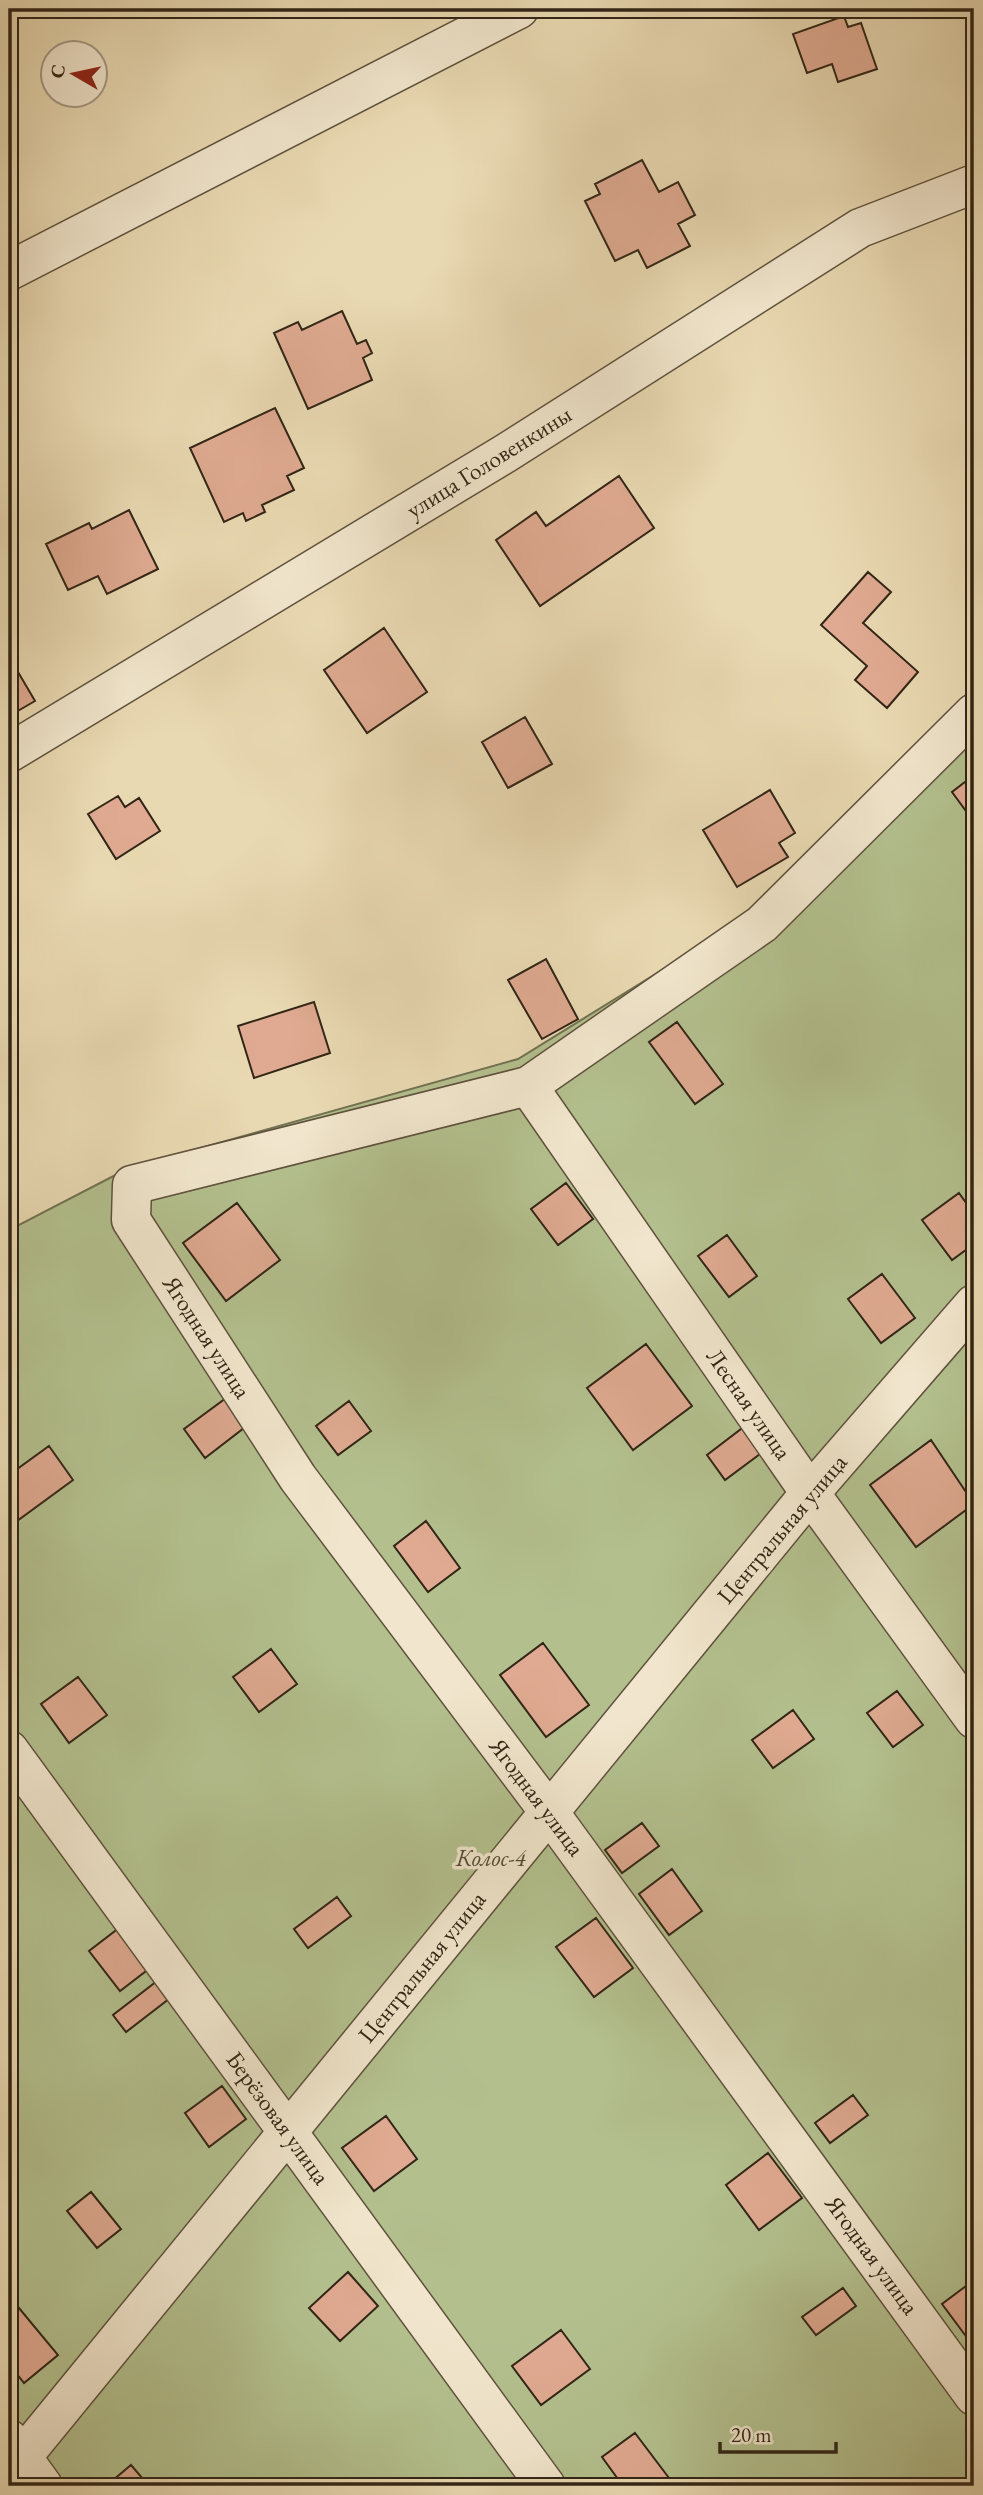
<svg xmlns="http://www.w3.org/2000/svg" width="983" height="2495" viewBox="0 0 983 2495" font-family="'EB Garamond',serif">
  <rect width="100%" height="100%" fill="#e9d9b2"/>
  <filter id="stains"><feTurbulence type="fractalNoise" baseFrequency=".00286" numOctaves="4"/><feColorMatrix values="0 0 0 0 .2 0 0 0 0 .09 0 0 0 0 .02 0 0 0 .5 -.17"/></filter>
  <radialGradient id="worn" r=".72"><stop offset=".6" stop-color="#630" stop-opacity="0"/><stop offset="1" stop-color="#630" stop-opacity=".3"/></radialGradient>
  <path fill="#b3c08e" stroke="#727252" stroke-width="2" d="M974,692v1794h-965v-1256l120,-62 389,-109 212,-131z"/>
  <path fill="#dfaa91" stroke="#312516" stroke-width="2" d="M844,16l4,11 13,-4 16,46 -39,13 -6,-18 -25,9 -14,-39z
    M642,160l17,32 19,-10 17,33 -17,9 12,22 -43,22 -9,-18 -23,11 -30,-60 15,-7 -5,-10z
    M342,311l15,33 9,-4 6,13 -9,5 9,22 -64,29 -34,-76 24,-11 4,8z
    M275,408l29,60 -17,8 7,14 -32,15 3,7 -19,9 -3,-8 -19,9 -34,-74z
    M619,476l35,52 -114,78 -44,-66 40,-28 10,14z
    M129,510l29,59 -51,25 -9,-18 -30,14 -22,-46 43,-21 3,6z
    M868,572l23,20 -28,31 55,49 -31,36 -32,-28 12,-14 -46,-41z
    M384,628l43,64 -60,41 -43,-63z
    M11,660l24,41 -26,15v-55z
    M525,717l27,47 -44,24 -26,-46z
    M974,775v47l-22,-30z
    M770,790l25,43 -16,10 9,14 -51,30 -34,-57z
    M118,796l7,11 14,-9 21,33 -44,28 -28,-45z
    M546,959l32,60 -36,20 -34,-59z
    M314,1002l16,51 -76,25 -16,-52z
    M677,1022l46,62 -28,20 -46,-62z
    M566,1183l27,36 -35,26 -27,-36z
    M959,1193l15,21v30l-22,16 -30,-40z
    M237,1203l43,57 -54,41 -43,-58z
    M727,1235l30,41 -28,21 -31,-41z
    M882,1274l33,44 -34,25 -33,-44z
    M646,1344l46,62 -59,44 -46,-62z
    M233,1393l20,28 -48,37 -21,-29z
    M349,1401l22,30 -33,24 -22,-29z
    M745,1426l19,25 -39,29 -18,-25z
    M931,1440l43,64 -58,43 -46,-62z
    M49,1446l24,34 -56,41 -8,-12v-34z
    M426,1521l34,47 -32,24 -34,-46z
    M543,1643l46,62 -43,32 -46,-62z
    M271,1649l26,35 -38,28 -26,-35z
    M78,1677l29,38 -38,28 -28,-39z
    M897,1691l26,34 -30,22 -26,-34z
    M793,1710l21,29 -41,29 -21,-28z
    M642,1823l17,23 -37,27 -17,-23z
    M672,1869l30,42 -33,24 -30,-41z
    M337,1897l14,19 -43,32 -14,-19z
    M596,1918l37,50 -39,29 -38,-50z
    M119,1928l31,40 -30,23 -31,-40z
    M161,1978l13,17 -48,37 -13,-17z
    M222,2086l24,33 -37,28 -24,-34z
    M853,2095l15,20 -38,28 -15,-20z
    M386,2116l31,43 -43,32 -32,-43z
    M768,2153l34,45 -43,32 -33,-45z
    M91,2192l30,37 -24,19 -30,-37z
    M348,2272l30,34 -38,35 -31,-33z
    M974,2280v60l-3,3 -29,-39z
    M843,2288l13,18 -40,29 -14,-18z
    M9,2296l49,59 -34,28 -15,-19z
    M561,2330l29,39 -49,36 -29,-39z
    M635,2433l34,45 -11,8h-35l-21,-29z
    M131,2465l18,21h-43z"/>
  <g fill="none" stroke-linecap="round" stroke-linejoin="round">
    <defs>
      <path id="minor" d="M9,271l510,-262
        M974,713l-212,211 -234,162 -396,99 -1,35 167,258 251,334 425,584
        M9,753l497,-300 354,-225 114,-44
        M528,1086l282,407 164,226
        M9,1750l537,736
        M9,2439l34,47
        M9,2473l801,-980 164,-189"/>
    </defs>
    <use href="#minor" stroke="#5f523d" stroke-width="41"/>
    <use href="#minor" stroke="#f1e6cd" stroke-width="38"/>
  </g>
  <g text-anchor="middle" stroke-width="7" stroke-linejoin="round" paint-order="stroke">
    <g font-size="24" fill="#312516" stroke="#f1e6cd">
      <text transform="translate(489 462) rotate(-32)" y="8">улица Головенкины</text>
      <text transform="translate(207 1337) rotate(57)" y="8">Ягодная улица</text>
      <text transform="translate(749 1404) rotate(55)" y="8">Лесная улица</text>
      <text transform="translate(782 1529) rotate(-50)" y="8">Центральная улица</text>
      <text transform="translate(537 1797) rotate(53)" y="8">Ягодная улица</text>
      <text transform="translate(422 1967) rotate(-51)" y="8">Центральная улица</text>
      <text transform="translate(278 2118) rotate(54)" y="8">Берёзовая улица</text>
      <text transform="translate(872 2255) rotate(54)" y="8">Ягодная улица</text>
    </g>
    <g font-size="24" font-style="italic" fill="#524c34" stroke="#f1e6cd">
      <text x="491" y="1866">Колос-4</text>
    </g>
  </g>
  <rect width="983" height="2495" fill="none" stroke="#e9d9b2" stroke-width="35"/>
  <rect x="10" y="10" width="962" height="2474" fill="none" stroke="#312516" stroke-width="3.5"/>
  <rect x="18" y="18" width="948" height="2460" fill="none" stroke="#312516" stroke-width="2"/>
  <g transform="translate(74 74) rotate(279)"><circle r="33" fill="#f1e6cd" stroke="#a49984" stroke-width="2"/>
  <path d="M0-5L12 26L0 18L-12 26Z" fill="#8f2418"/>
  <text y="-10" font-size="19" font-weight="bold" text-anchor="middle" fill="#312516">С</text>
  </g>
  <path d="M720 2442v10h116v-10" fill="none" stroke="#312516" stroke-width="3.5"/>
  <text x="731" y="2442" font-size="21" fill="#312516" stroke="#f1e6cd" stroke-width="5" paint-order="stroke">20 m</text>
  <rect width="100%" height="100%" filter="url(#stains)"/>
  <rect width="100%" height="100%" fill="url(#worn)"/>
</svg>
